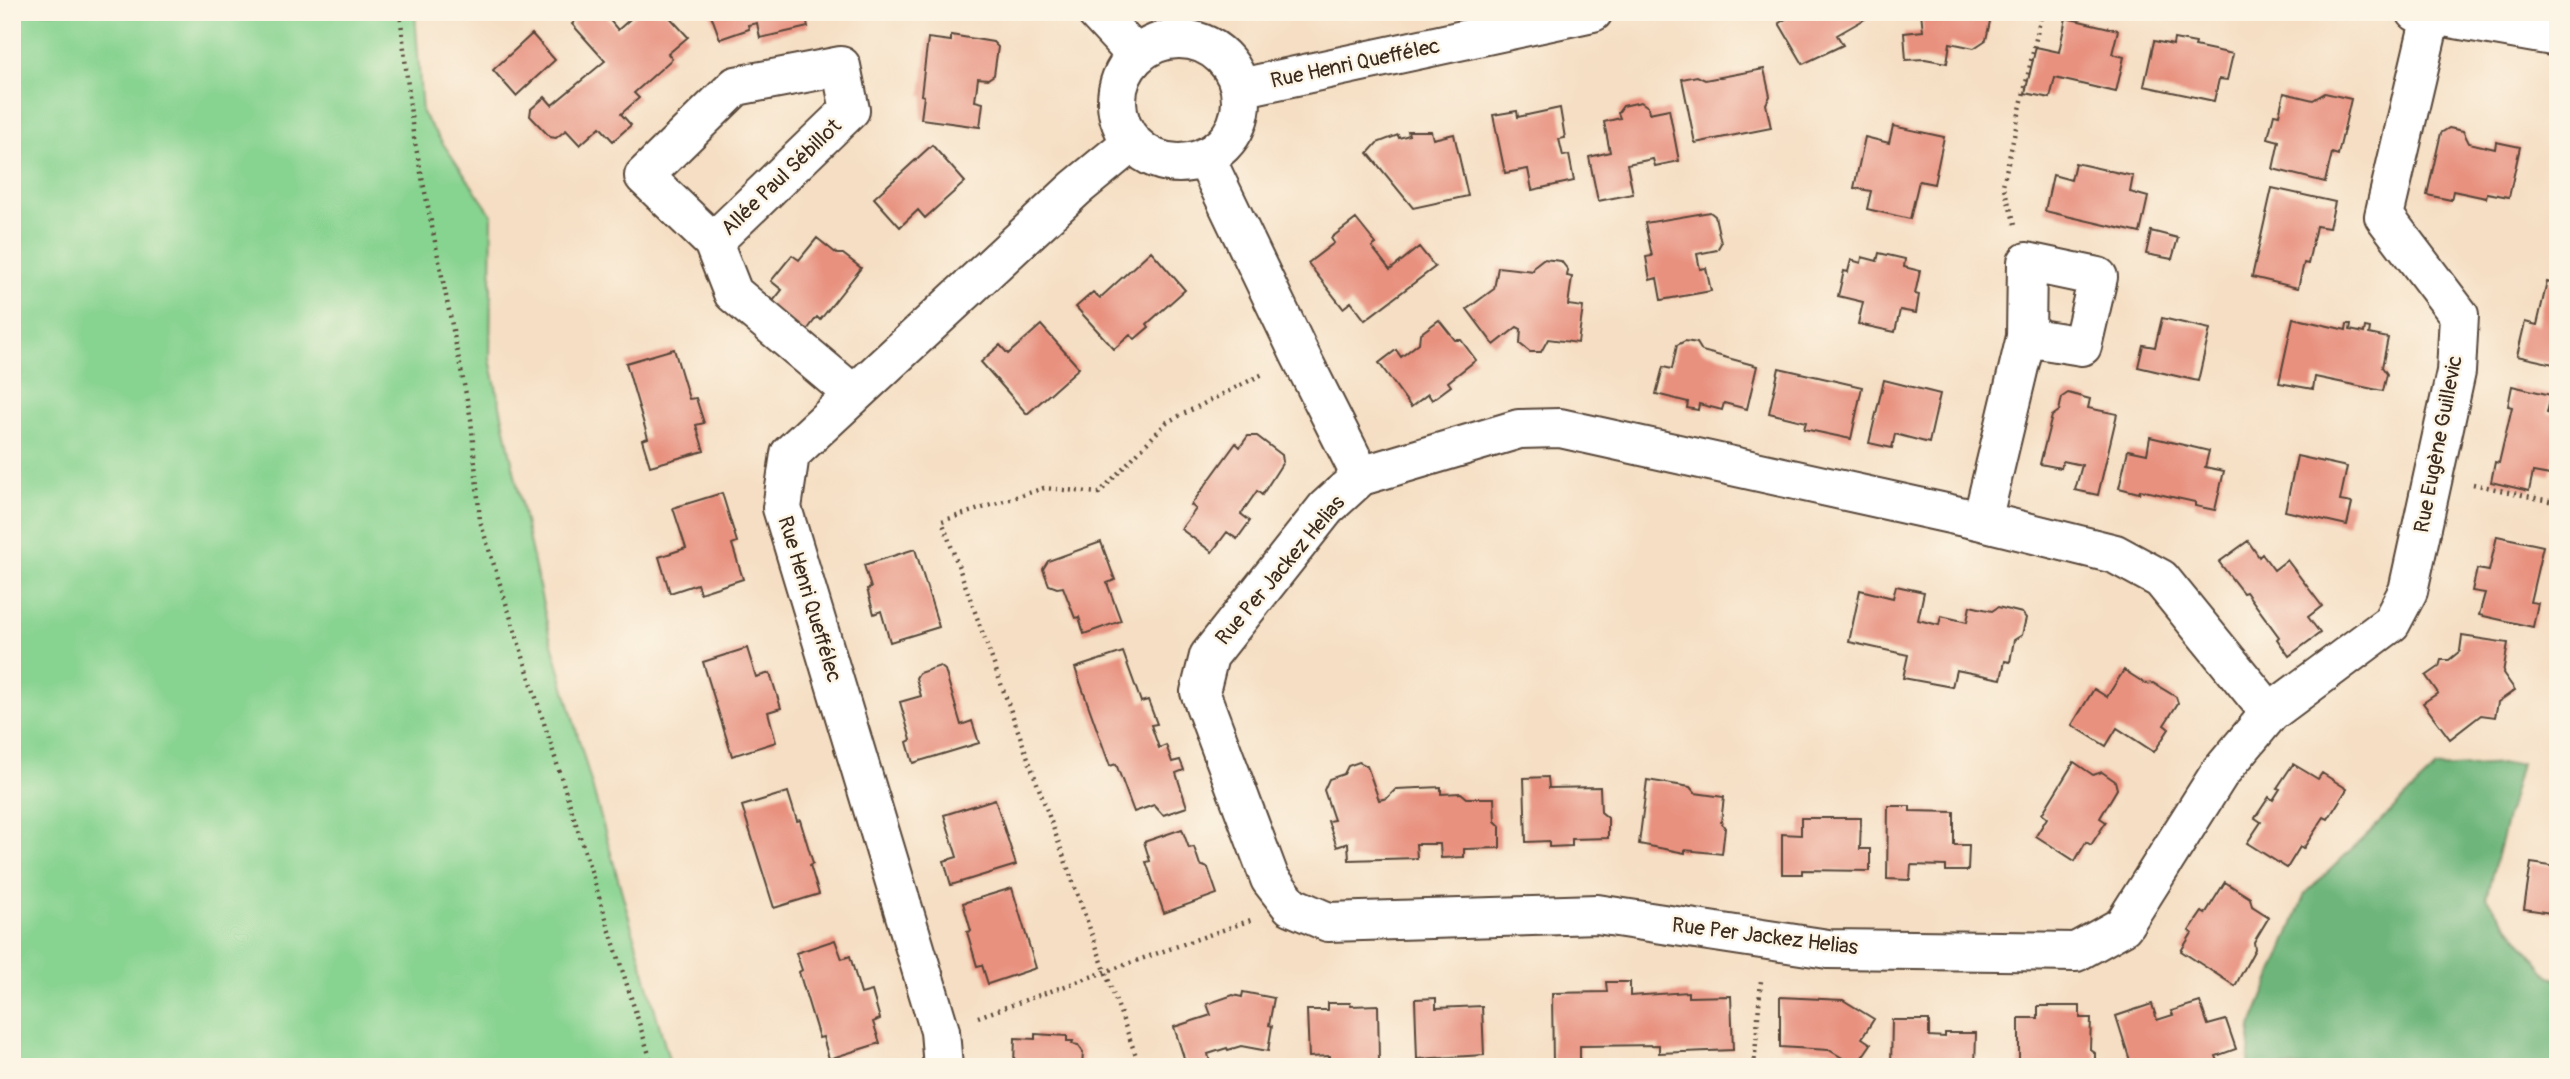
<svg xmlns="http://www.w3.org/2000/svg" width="2570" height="1079" viewBox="0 0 2570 1079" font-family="Pangolin,sans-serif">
  <rect width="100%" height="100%" fill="#fcf5e5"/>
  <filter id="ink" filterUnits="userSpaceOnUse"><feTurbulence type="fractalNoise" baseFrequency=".0143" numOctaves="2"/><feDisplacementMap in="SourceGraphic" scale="14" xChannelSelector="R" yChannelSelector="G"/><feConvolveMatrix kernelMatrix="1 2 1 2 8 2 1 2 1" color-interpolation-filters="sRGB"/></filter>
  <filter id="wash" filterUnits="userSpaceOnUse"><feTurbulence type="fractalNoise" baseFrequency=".00686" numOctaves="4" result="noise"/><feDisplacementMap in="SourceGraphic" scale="28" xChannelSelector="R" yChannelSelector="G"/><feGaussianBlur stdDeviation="1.57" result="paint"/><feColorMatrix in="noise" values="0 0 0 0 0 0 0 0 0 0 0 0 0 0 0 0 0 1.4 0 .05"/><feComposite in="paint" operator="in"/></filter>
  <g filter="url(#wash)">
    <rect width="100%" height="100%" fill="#f5dec3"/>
    <path fill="#87d390" stroke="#617e57" stroke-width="2" d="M12,12h403l7,101 70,102 -2,144 59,274 122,434h-659z"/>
    <path fill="#6db57a" stroke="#54704c" stroke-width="2" d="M2521,763l-35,135 64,79 8,2v88h-310l3,-40 54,-133 131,-126z"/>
    <g id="blocks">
      <path fill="#e8917f" d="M584,12h19l15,18 20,-18h27l23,25 -20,17 4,5 -38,34 5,5 -18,16 10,11 -18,16 -13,-14 -20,18 -14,-15 -10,8 -6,-1 -20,-21 1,-7 14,-12 7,8 53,-44 -33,-37z
        M710,12h95l3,15 -48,11 -3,-15 -9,2 1,4 -29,10z
        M1798,12h63l4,7 -28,16 6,10 -40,19 -24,-41z
        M1921,12h71l-6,28 -12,8 -24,-5 -3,20 -22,-4 -19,1 -2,-27 19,-2z
        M2066,18l52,12 -6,24 12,3 -8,35 -61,-14 -5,20 -25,-5 11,-46 23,5z
        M532,34l23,26 -39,36 -23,-26z
        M951,35l42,7 5,5 -4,28 -6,4 -10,-1 -3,23 8,2 -3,24 -59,-8 3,-23 -3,-1 7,-57 23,3z
        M2174,39l22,4 -1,3 38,8 -6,26 -8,-1 -5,22 -70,-15 10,-45 19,4z
        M1764,69l6,27 -4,8 5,24 -76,15 -13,-64 15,-3 8,4z
        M2284,93l29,7 12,-7 26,6 -13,56 -6,-2 -7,29 -52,-13 6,-28 -11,-3 6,-24 5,1z
        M1641,102l7,5 1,6 20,-4 10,52 -24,5 -2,-7 -26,5 6,30 -35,7 -9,-44 21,-5 -6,-30 16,-4 -2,-5 5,-7z
        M1560,108l5,30 -6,1 4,17 6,-1 5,26 -42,9 -4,-21 -23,4 -12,-58 24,-4 1,6z
        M1893,126l51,11 -10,47 -15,-3 -9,38 -43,-10 4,-18 -17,-3 11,-51 24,6z
        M2449,128l14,3 6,12 26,6 1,-7 24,5 -11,50 -22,-4 -1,5 -33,-7 -2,9 -24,-5 14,-62z
        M1408,131h23l2,8 21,-5 14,62 -55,12 -45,-55 9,-10 21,-8 1,3 10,-3z
        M932,145l33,37 -40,36 -7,-8 -18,17 -26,-29z
        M2075,163l58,13 -3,16 18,5 -8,36 -95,-22 8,-36 18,5z
        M2272,188l63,14 -6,26 -13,-2 -8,38 -4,-1 -6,25 -46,-11z
        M1710,212l5,4 6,27 -4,7 -20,4 3,15 6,-1 5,23 -50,9 -4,-22 -7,2 -4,-23 6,-1 -7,-33z
        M1356,219l20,25 -4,3 18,23 29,-23 16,20 -70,53 -14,-18 -8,6 -35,-45 26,-20 -3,-5z
        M2151,231l27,7 -6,21 -26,-5z
        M817,238l20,16h6l18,14 -41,52 -3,-3 -13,17 -35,-28 13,-16 -11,-9 21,-26 7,5z
        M1151,251l34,39 -38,34 2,3 -14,12 -5,-4 -16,14 -38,-42 17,-15 7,6z
        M1879,253l26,6 -1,8 16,4 -5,23 4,1 -3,18 -16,-3 -5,22 -37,-8 5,-22 -25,-6 6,-25 4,1 3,-12 10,3 1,-6 15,4z
        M1543,259l18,2 7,9 -1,6 5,1 -4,28 15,2 -5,36 -30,-4 -7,13h-11l-10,-8 1,-15 -4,-2 -23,18 -27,-36 27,-20 4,-22 35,4 1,-5z
        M2547,282l11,3v80l-41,-9 8,-34 12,3z
        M2162,318l48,11 -12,52 -60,-14 5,-22 12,2z
        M2293,318l53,12 1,-6h4l-1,6 14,3 1,-6 5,1 -1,6 19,4 -6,29 5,7 -4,17 -68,-14 -2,12 -34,-6z
        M1439,320l16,20h6l15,20 -28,22 3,4 -19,14 -4,-6 -17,13 -32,-44 17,-13 5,7 18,-14 1,-9z
        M1041,325l38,43 -52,46 -46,-52 19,-17 8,9z
        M1685,341l12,2 5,8 55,15 -10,43 -23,-6 -2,7 -23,-6 -1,6 -11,-2 1,-6 -32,-8 7,-27 9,2 5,-24z
        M674,349l15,50 7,-1 8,25 -8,2 8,26 -54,15 -8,-26 6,-2 -22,-75z
        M1779,368l83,19 -11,52 -47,-10 2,-7 -37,-9z
        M1884,380l56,14 -11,49 -34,-9 -3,14 -23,-5z
        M2512,386l39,9 -4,18 11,3v26l-8,33 -17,-3 -4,19 -38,-9 4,-20 4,1 13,-56 -4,-1z
        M2068,393l22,6 -2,9 29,6 -19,81 -23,-5 7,-25 -19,-4 -2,7 -21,-4 12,-48 7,-5 3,-14z
        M1248,436h9l25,19 1,7 -21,33 -5,-4 -16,23 9,7 -13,18 -10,-7 -15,20 -31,-23 15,-20 -5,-4 45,-62 4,4z
        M2150,437l59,14 -4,16 19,4 -9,39 -20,-4v-4l-55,-12 -1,3 -20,-5 9,-38 19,4z
        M2297,456l50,11 -7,34 12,2 -5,22 -62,-14z
        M722,493l15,49 -5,2 11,35 -43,14 -3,-9 -27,9 -11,-36 27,-9 -13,-40z
        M2497,536l46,10 -13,56 8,1 -5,24 -54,-12 6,-22 -13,-2 5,-22 12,2z
        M2248,541l11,16 3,-3 12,16 13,-10 35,46 -14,11 12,16 -31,23 -12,-17 2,-2 -33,-45 -3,1 -24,-31z
        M1101,542l14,38 -8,3 14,38 -37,13 -5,-17 -4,1 -12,-31 -6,1 -8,-3 -6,-16 5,-8z
        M915,549l24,78 -49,15 -9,-31 -7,3 -7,-25 4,-1 -7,-23z
        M1896,586l28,6 -6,28 21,5 2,-9 26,6 3,-16 22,5 6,-4 24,6 4,5 -4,17 -8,5 -4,22 -5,-1 -4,18 -45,-9 -4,17 -49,-9 5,-23 -59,-13 11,-52 33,8z
        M2462,636l46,7 -5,30 12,17 -17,12 -3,15 -14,-2 -31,24 -27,-36 15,-10 -12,-17 13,-9 2,-7h8l11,-9z
        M747,648l9,29 14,-4 11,35 -13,4 8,30 -44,14 -29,-94z
        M1123,652l18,50 7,-2 9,24 -6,1 8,23 7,-3 6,17 8,-2 4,10 -8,3 11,34 -24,8 -9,-10 -20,7 -18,-48 -6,2 -35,-98z
        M940,666l5,4 16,55 11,-4 7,22 -66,20 -6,-21 4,-2 -11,-38 21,-6 -5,-18 3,-5z
        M2124,670l22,14 7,-1 23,14 2,6 -14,22 5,4 -15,23 -37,-24 -11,18 -34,-21 22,-36 13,8z
        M1359,762l8,4 12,34 8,-2 9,-9 45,-2v7l20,-1 6,5h27l1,23 5,5v22l-36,1v8l-23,1 -1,-14h-24l1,14 -68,2 -1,-17 -11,4 -9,-26 6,-1 -10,-30 5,-11 15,-5 4,-8z
        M2074,762l19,13 9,-3 13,9 2,8 -17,29 6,4 -15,23 -5,-3 -11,19 -39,-25 11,-18 -5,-4z
        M2293,764l25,15 4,-6 25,16 -19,30 -4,-2 -21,32 -3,-2 -13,21 -40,-25 14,-21 -6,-4 14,-21 4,3 7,-11 -3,-1z
        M1548,777l1,11 51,-1 1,25 7,6v20l-36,1v7l-23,1v-6l-23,1 -2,-64z
        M1647,780l43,7 5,6 29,4 -3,25 4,6 -3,26 -37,-4v3l-46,-9z
        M788,792l9,29 3,-1 13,43 -3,2 9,29 -45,14 -32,-102z
        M995,799l21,66 -65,20 -7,-24 13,-4 -13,-42z
        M1888,806h22v5l44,1v33h15l-1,26h-22v-5l-35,-1 -1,15 -23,-1z
        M1801,818h60l-1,31h10v22l-68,-1v4h-20v-40l19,1z
        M1182,829l7,19 5,-1 6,18 8,3 9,26 -53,19 -18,-51 4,-1 -6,-19z
        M2531,863l27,4v47l-34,-5z
        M2225,882l25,16 2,8 17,11 -15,25 1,7 -20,37 -54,-35 11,-18 -3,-2 13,-19 3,2z
        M1012,888l24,80 -48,16 -6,-19 -5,1 -10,-34 4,-1 -8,-28z
        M835,940l7,19 8,-3 11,38 11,-3 8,28 -7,3 7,21 -51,16 -6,-22 -4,1 -20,-66 3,-2 -6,-17z
        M1606,982h24v14l58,-4v5l43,-1 2,54 -74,3v-8l-79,1v17l-27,1 -1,-71 55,-1z
        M1243,992l31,6 -5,27 3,1 -4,25 -27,-5 -13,4 -1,-2 -19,6 2,8 -23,5 -13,-40 37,-12 -4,-11 26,-9 9,2z
        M1780,997l63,3 31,19 -12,19 9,6 -15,22 -27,-16 -49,-3z
        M1436,998v10l46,-2 2,49 -67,4 -2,-60z
        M2200,1002l8,23 18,-5 10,29 -20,7 4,11h-28l-1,-3 -8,3h-51l-16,-51 36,-12 5,16 16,-5 -2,-4z
        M1328,1003h22l1,3 27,-1 1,56 -49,1v-6l-21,1 -2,-47h21z
        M2038,1006h42v12h11l-1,31 5,4v14h-76v-49h19z
        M1892,1020h37v16l16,1v-4h31l-1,34h-84z
        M1035,1034l32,2v5h6l-1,3 6,1 5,7 -1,14 -73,1 1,-4 4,1 1,-26 20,1z"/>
    </g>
  </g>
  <g filter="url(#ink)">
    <use href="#blocks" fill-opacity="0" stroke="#574537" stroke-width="2"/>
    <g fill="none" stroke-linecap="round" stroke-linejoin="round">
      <defs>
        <path id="street" d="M1096,12l40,43
          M2416,12l142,25
          M1117 101a62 62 0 1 1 124 0a62 62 0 1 1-124 0Z
          M1240,88l353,-76
          M1205,157l95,198 61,121 -35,32 -117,148 -9,36 70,187 21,27 37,16 269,-8 231,35 248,3 47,-26 96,-152 51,-61 -109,-134 -46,-25 -133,-33 -422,-93 -41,1 -158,47
          M713,242l137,-132 -9,-44 -105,20 -92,90 69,66 20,51 120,101
          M1982,521l44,-184 1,-75 71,15 -16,69 -56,-9
          M2270,713l121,-90 17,-32 48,-219 3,-57 -75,-99 48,-204
          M943,1067l-3,-36 -158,-523 8,-54 286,-266 56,-46"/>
      </defs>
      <use href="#street" stroke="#574537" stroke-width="42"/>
      <path stroke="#574537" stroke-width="4.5" stroke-dasharray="2 5" stroke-linecap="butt" d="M400,12l13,121 58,286 9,102 173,546
        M2015,224l-12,-39 39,-173
        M2473,484l85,19
        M978,1017l273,-97
        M1140,1067l-198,-546 102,-33 55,5 68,-71 98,-49
        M1754,1067l7,-87"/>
      <use href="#street" stroke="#fff" stroke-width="38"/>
    </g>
  </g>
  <g text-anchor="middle" stroke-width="5" stroke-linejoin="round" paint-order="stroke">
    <g font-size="21" fill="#3b2a1e" stroke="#fcf5e5">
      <text transform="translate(1355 63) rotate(-12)" y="7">Rue Henri Queffélec</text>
      <text transform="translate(781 177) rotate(-44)" y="7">Allée Paul Sébillot</text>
      <text transform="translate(2438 444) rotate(-79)" y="7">Rue Eugène Guillevic</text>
      <text transform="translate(1280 570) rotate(-50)" y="7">Rue Per Jackez Helias</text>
      <text transform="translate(810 599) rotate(73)" y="7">Rue Henri Queffélec</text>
      <text transform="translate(1765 936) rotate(7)" y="7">Rue Per Jackez Helias</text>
    </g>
  </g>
  <rect width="2570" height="1079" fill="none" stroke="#fcf5e5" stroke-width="42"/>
</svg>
